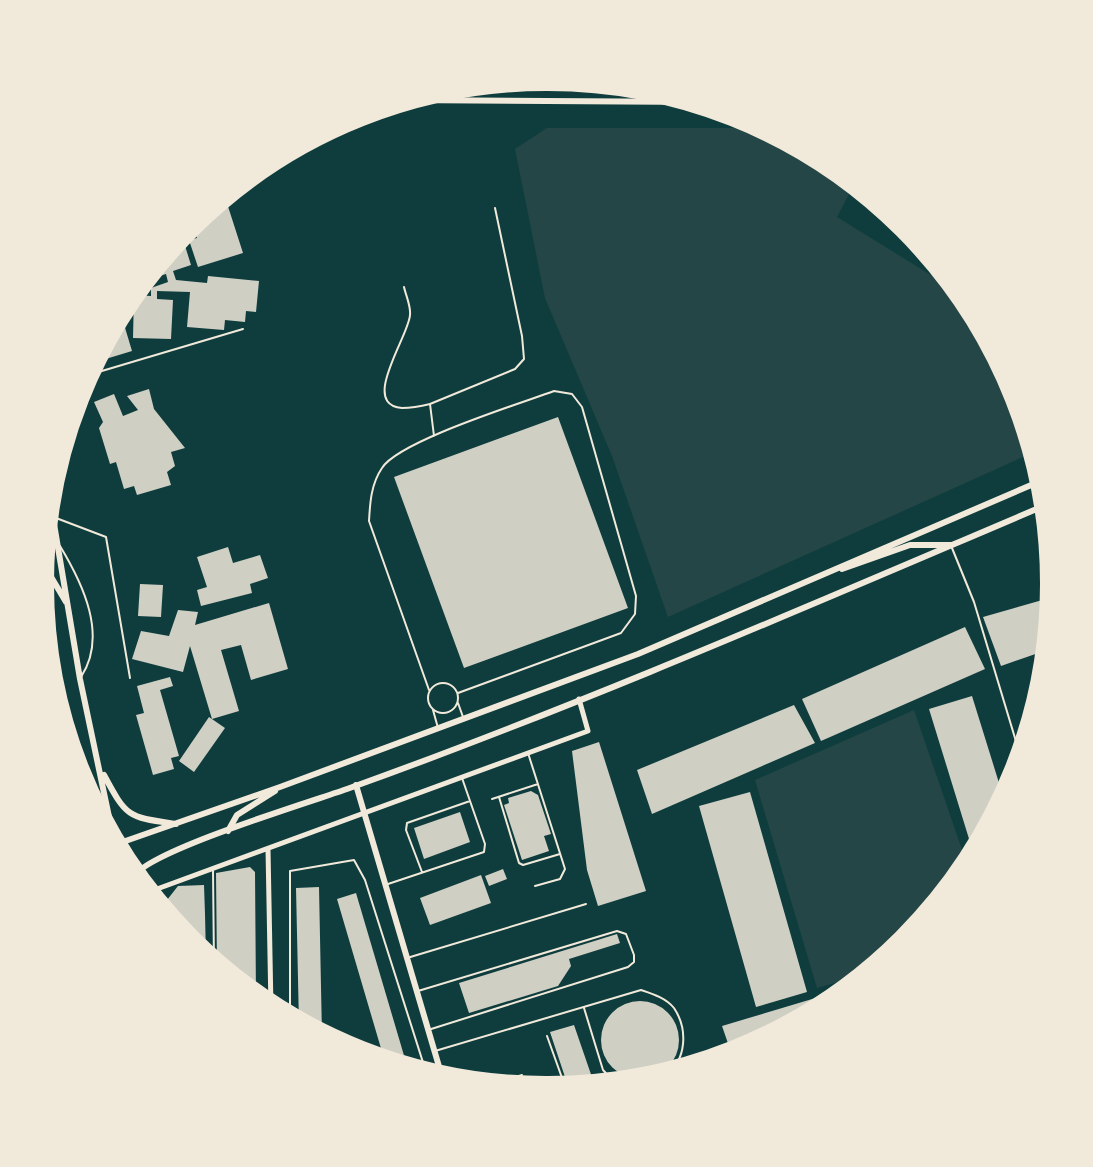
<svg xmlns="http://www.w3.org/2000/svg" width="1093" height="1167" viewBox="0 0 1093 1167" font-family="'DejaVu Sans',sans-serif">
  <rect width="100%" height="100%" fill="#0f3d3e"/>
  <path fill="#244646" d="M547,128h218l64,34 26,21 -18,34 126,78 6,7 46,88 19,62 -366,165 -56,-161 -67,-158 -30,-149z
    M914,710l54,157 -63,76 -38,31 -50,14 -62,-208z"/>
  <path fill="#cfcfc3" d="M224,194l19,59 -45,14 -9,-27 8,-2 -6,-16z
    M181,233l10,32 -18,6 3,9 31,3 1,-7 51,5 -3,31 -10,-1 -1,11 -20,-2 -1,10 -37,-3 3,-35 -33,-1v8l16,1 -2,39 -38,-1 1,-43 17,1v-8l17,-6 -2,-8 -26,8z
    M120,311l12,40 -33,10 -2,-8z
    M149,389l5,20 31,39 -14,4 4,14 -8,6 4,13 -34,10 -3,-9 -10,3 -8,-27 -6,2 -11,-36 4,-6 -9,-20 20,-8 9,22 15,-6 -11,-14z
    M558,417l70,191 -164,60 -70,-191z
    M228,547l5,16 27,-8 8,23 -18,6 2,9 -51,13 -4,-16 10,-3 -10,-30z
    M140,584l23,1 -2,32 -23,-1z
    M1053,597l-6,53 -46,16 -18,-49z
    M269,603l19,66 -37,11 -10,-35 -20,5 18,61 -27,8 -22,-73 -7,26 -51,-13 9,-28 28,5 9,-26 20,2 -3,13z
    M965,627l20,42 -164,72 -19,-42z
    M170,677l3,9 -13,4 19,66 -8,2 3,11 -21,6 -17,-60 8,-2 -7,-27z
    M972,696l32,103 -30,56 -45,-146z
    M794,705l21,38 -163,71 -15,-44z
    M209,717l16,11 -31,44 -15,-11z
    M599,742l47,149 -48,15 -11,-36 -15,-119z
    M531,791l7,4 13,39 -7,2 5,15 -27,9 -18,-55 5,-2 -1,-5z
    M750,792l57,200 -51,15 -57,-201z
    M460,812l10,30 -46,17 -10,-31z
    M250,867l5,5 1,127 -39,-32 -1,-94z
    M503,869l4,10 -18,7 -4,-10z
    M481,875l10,28 -61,22 -10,-27z
    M204,885l1,29 1,44 -19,-16 -20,-27v-15l11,-14z
    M319,887l3,149 -23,-12 -3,-136z
    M356,893l52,176 -23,-7 -48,-163z
    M617,934l3,9 -51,16 2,7 -13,20 -89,27 -10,-30z
    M849,988l-21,18 -96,49 -10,-29z
    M601 1040a39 39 0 1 1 78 0a39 39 0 1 1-78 0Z
    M574,1025l21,61 -26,3 -19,-57z"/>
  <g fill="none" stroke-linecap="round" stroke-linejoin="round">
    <path stroke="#f1e9da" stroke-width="2" d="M404,287c2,9 7,19 6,28 -1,21 -51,90 -8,93 9,0 20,-2 28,-4
      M85,376l158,-47
      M434,436l-4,-32 85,-35 9,-10 -2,-23 -27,-128
      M56,518l50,19 24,141
      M60,546c23,38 48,90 21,131
      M952,548l22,54 47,156
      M428 698a15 15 0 1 1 30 0a15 15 0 1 1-30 0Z
      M429,690l-60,-169c1,-18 2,-37 13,-53 17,-27 137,-64 172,-77l18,3 10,13 54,189 -1,18 -14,19 -163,60
      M458,703l5,14
      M433,710l5,18
      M528,753l37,116 -5,10 -25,7
      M499,797l20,66 4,2 37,-11
      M492,799l46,-15
      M213,871l1,93
      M422,872l-16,-42 1,-7 63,-22
      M388,884l96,-32 1,-8 -23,-66
      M407,958l179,-54
      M418,991l199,-60 9,3 8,21v7l-6,5 -200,63
      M584,1008l19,62 13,14
      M290,1019v-148l64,-11 11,20 62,195
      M547,1036l19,53
      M435,1051l206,-61c12,4 25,8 33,18 14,21 13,53 -9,67
      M489,1085l33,-10"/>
    <path stroke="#f1e9da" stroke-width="5" d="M268,849l3,160
      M157,905v-16l431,-158 -9,-32"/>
    <path stroke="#f1e9da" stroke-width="6" d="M535,77h26
      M402,100l298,2
      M48,488l32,191 36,171
      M41,560l25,42
      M842,569l68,-24h41
      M39,581l11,68 31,135
      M104,775c23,43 24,42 72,49
      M356,785l87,295
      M228,831l9,-16 38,-24
      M114,845l166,-58 358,-133 405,-174
      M134,877c11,-25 179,-76 213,-88 237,-85 468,-186 699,-284"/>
  </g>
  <path d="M0 0H1093V1167H0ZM546 87H548A496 496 0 0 1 1044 583V584A496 496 0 0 1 548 1080H546A496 496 0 0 1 50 584V583A496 496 0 0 1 546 87Z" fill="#f1e9da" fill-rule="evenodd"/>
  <path fill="none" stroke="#f1e9da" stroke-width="8" d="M546 87H548A496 496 0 0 1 1044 583V584A496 496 0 0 1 548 1080H546A496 496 0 0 1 50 584V583A496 496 0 0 1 546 87Z"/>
</svg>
